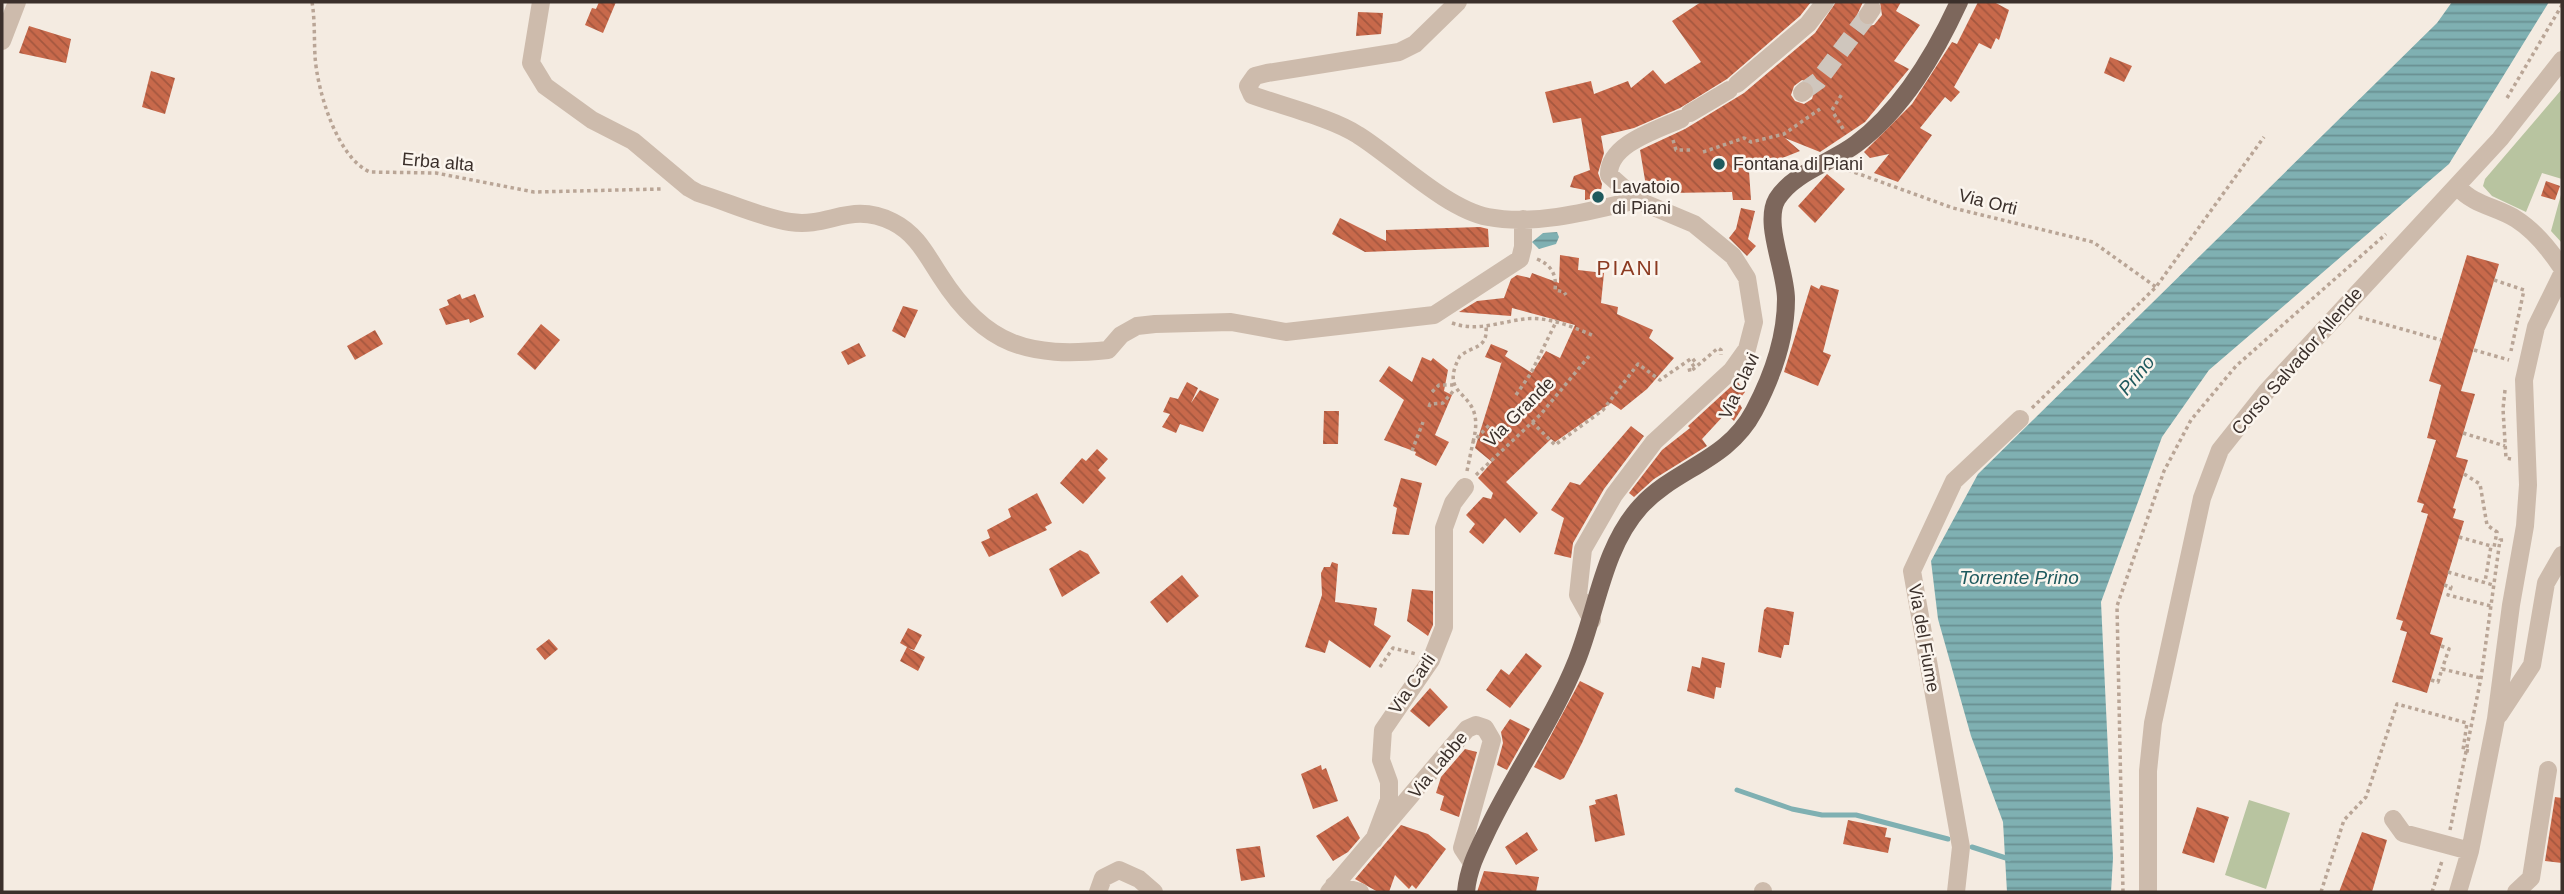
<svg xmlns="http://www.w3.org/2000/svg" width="2564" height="894" viewBox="0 0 2564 894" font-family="Helvetica,sans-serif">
  <defs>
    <pattern id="water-rules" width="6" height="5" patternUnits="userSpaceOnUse" patternTransform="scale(1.75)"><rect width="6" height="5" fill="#7fb0b2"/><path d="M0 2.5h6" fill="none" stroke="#699091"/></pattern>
    <pattern id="building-back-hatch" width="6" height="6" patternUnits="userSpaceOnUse" patternTransform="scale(1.75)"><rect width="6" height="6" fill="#c8694b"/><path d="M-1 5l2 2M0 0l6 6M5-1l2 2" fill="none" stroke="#a4573f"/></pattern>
  </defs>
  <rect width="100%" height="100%" fill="#f4ebe1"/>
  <path fill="#b8c4a0" d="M2562,89v90l-20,-6 -16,39 -34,-16 -9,-10 2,-7z
    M2562,191v52l-11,-12z
    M2249,800l41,13 -24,76 -41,-14z"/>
  <path fill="url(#water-rules)" d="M2452,2h97l-100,162 -240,206 -47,67 -61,165 12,256 -2,34h-104l-4,-70 -32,-86 -33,-117 -7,-58 47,-87 459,-451z
    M1557,232l2,5 -3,7 -17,5 -7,-7 11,-9z"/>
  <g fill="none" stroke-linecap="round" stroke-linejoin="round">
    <path stroke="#7fb0b2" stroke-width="5" d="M1737,790l55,19 30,6h34l92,24
      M1972,847l37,12"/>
  </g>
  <path fill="url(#building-back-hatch)" fill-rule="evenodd" d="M599,2h17l-13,31 -18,-8 7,-17 4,1z
    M1701,2h110l-11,14 -73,63 -47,29 -46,20 -33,8 3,17 -6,20 4,11 -2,13 -15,3v-10l-15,-3 4,-11 16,-6 -9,-52 -28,5 -8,-31 46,-11 3,13 34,-13 3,7 22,-18 12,14 36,-22 -29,-41z
    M1836,2h27l-6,13 4,9 7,2 6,-1 8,-10 -2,-13h21l-5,9 24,14 -26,36 15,8 -44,53 -45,30 -35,-14 15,13 -51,20 2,29h-18l-1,-8 -63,1 -23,-7 -6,-36 45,-21 59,-36 71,-60zM1802,80l9,3 4,6 -3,10 -8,5 -9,-3 -4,-6 3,-9z
    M1978,2h16l15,8 -10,30 -3,-2 -5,11 -12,-6 -25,44 6,5 -9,10 -6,-5 -25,31 12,7 -34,47 -24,-9 15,-19 -19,4 -6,-6 48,-48 40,-62 5,2z
    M1358,12l25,1 -2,21 -25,2z
    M29,26l42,13 -5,24 -47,-10z
    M2110,57l22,9 -8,16 -20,-9z
    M151,71l24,7 -10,36 -23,-7z
    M1827,174l18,15 -30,34 -17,-17z
    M2546,181l14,5 -5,14 -14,-4z
    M1741,208l14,3 -7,28 8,7 -9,10 -18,-18 7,-9z
    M1340,218l46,23v-11l94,-3 8,2 1,18 -124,5 -33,-18z
    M1560,255l19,3 -1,12 26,3 -3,30 17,4 -1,7 36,16 -4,8 25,20 -27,31 -26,21 -10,-7 -56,39 -4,-3 -45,43 32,31 -18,20 -15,-15 -22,26 -14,-12 6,-8 -9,-9 17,-18 8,2 2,-6 -15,-15 14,-16 -17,-14 27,-87 -1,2 -16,-6 6,-13 17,7 -3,5 27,17 14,-22 14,7 15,-33 -63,-17 -1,8 -52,-4 18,-11 27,-3 7,-19 6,-4 13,3 2,-5 27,10z
    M2467,255l32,9 -38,127 14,3 -19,63 12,3 -15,48 3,1 -3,9 11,3 -34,113 13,4 -16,55 -35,-11 15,-50 -7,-2 3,-9 -7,-2 32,-105 -7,-2 3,-8 -7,-2 19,-62 -9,-2 14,-53 -12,-4z
    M1811,285l8,4 2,-4 18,5 -16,62 8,3 -13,31 -34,-14z
    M460,294l2,5 13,-5 9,23 -14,6 -1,-4 -23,6 -7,-16 10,-4 -2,-5z
    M903,306l15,4 -13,28 -13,-7z
    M541,324l19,16 -25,30 -18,-16z
    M375,330l8,14 -28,16 -8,-14z
    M859,343l7,13 -18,9 -7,-13z
    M1422,357l9,4 2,-3 15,12 -4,21 8,4 -17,40 14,7 -13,24 -21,-11 1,-3 -32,-12 20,-40 -25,-19 10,-15 23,16z
    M1737,381l8,11 -7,9 4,7 -8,13 -8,-8 -24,26 5,7 -53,33 -20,18 -5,-4 33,-43 28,-22 -2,-2z
    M1187,382l11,6 -7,15 9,-13 19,9 -16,33 -23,-8 -4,9 -14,-6 8,-13 -7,-2 7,-15 8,2z
    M1324,411h15l-1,33h-15z
    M1631,426l13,10 -40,53 -31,54 -2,15 -17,-4 10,-36 -13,-8 19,-28 10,3z
    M1097,449l11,10 -10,11 8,8 -23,26 -23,-21 22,-25 4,3z
    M1401,478l21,5 -13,52 -17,-1 5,-26 -4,-2z
    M1037,493l15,30 -7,4 2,3 -58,27 -8,-15 9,-4 -3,-8 24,-13 -3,-8z
    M1080,550l8,4 12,19 -38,24 -13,-28z
    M1332,562l6,2 -3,38 42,6 -3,17 17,11 -21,32 -41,-28 -4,13 -20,-6 17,-52 -1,-22 3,-6h6z
    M1182,575l17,21 -32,27 -17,-21z
    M1412,589l21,2v34l-5,11 -21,-15z
    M1767,607l27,5 -5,33h-5l-3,13 -23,-6 6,-42z
    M908,628l14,7 -8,15 -6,-2 17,9 -7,14 -18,-10 7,-14 -7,-4z
    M549,639l9,10 -13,11 -9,-11z
    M1526,653l16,13 -32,42 -24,-18 15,-21 8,6z
    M1702,657l23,6 -4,25 -5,-1 -2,12 -27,-8 5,-25 8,2z
    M1580,681l24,12 -22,50 -18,35 -4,2 -26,-13z
    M1430,688l18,19 -19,20 -19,-16z
    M1510,719l20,10 -23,41 -10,-5 6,-22 -2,-11z
    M1465,749l12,3 -18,65 -19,-7 4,-14 -8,-3 5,-16z
    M1321,765l1,5 4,-2 12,33 -25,8 -12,-35z
    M1617,794l8,41 -30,7 -6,-36 7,-2 -1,-4z
    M2555,797l7,1v65l-17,-2z
    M2197,807l32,10 -15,46 -32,-10z
    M1348,816l12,22 -12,14 -15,9 -17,-25z
    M1848,820l39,8 -2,9 6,1 -3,15 -45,-9z
    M1401,825l27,9 18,15 -30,40 -4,-4 -3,4 -14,-14 -6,17h-11l-23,-13z
    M1527,832l11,18 -22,15 -11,-18z
    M2362,832l25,8 -15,52h-33z
    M1260,846l5,31 -24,4 -5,-32z
    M1484,871l55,6 -3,15h-59z"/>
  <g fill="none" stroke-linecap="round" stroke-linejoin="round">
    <path stroke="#cfc6bd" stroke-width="18" stroke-dasharray="18 9" stroke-linecap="butt" d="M1804,91l14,-10 50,-66"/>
    <path stroke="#b9a596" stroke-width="3.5" stroke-dasharray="3.5 3.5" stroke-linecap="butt" d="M312,2c3,18 2,36 3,54 2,34 22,102 55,116l66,1 98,19 128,-3
      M2507,98l55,-93
      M1832,110l10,-16
      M1834,114l11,18
      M1673,140l3,10h16
      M1703,152l41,-14 7,4 33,-8 36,-25
      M1848,170l105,38 140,34 63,45
      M1537,259c14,6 20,15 18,31l9,2 2,3
      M2494,280l30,10 -13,61
      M2359,317l82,23
      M1452,323c24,9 48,-1 72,-4 23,-3 50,8 70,17
      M2474,350l35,10
      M2505,390l-2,19 3,49 5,1
      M1432,392l7,-7h14
      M1516,395l15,-22 26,-53
      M1429,407l1,-3 13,-1 12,-14
      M2032,408l124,-121 108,-150
      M1532,422l23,23 48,-35 35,-46 22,16 32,-22 4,5 -7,5 1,4 28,-24 3,2v5
      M2463,433l42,13
      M1473,442c15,-56 -38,-39 -13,-86 14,-11 28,-7 26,-30
      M1412,451l11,-29
      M1467,471l6,-29 18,-19
      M2464,474l16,10 7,41 10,7 -3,15 -3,-1
      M1476,475l65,-61 49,-59
      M2459,537l32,9 -6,36
      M2448,572l45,13
      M2444,585l7,2 -3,8 43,11
      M2441,646l8,3 -7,20
      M1380,667l13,-19 23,6
      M2431,680l7,2 4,-13 39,9
      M2450,830l31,-152 19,-138h6
      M2123,892l-6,-286 47,-135 27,-51 45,-54 150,-132
      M2321,892l23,-72 22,-23 31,-93 70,19 -4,27 6,1
      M2432,892l10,-31"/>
    <path stroke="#cdbbac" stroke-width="18" d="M541,2l-10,61 14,23 47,34 41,21 56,47 9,5c30,9 61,24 92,29 40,6 60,-21 103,0 24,12 34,34 48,55 44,69 88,81 167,73l13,-15 16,-9 18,-2 76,-2 55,10 148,-17 86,-56 3,-12v-28
      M1458,2l-43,42 -16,8 -132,21 -12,3 -7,10 4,9c30,11 80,23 106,40 37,23 88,74 130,82 48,9 103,-6 149,-17
      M1868,15l4,-6
      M2,41l15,-39
      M1737,84l71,-60 17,-22
      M1802,93l2,-2
      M1690,113l39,-23
      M2458,187c15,18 39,20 58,32 19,12 34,31 46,49
      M1592,620l-14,-25 5,-46 31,-54 40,-53 78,-72 15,-21 7,-27 -7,-44 -14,-22 -39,-32 -57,-24 -28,-25c-1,-31 48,-45 72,-56
      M2499,715l33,-50 14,-82 16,-28
      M2393,819l10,14 67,18
      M1374,840l15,-40v-18l-8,-22 2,-30 48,-70 13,-33v-99l9,-25 12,-16
      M1334,885l26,7
      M1098,892l5,-14 16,-8 20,9 15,13
      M1329,892l138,-163 9,-4 9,3 7,12 -30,108 10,15
      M1763,892v-1
      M1956,892l5,-45 -49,-276 42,-90 66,-62
      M2148,892v-121l5,-48 49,-225 18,-48 47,-59 233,-252 62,-79
      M2458,892l12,-41 26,-132 15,-114 14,-79 3,-41 -4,-105 12,-53 26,-53
      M2516,892l15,-14 17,-108"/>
    <path stroke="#7d675c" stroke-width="18" d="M1466,892c2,-24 13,-44 23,-65 27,-56 65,-109 88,-167 20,-50 26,-112 63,-153 35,-39 87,-45 114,-96 18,-34 32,-73 32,-112 0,-29 -23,-76 -9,-100 17,-27 54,-36 79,-55 47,-35 79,-90 103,-142"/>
  </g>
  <g fill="#1f5a5e" stroke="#fbf5ee" stroke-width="2.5">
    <circle cx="1719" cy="164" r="7"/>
    <circle cx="1598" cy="197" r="7"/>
  </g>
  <g text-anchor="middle" stroke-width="5" stroke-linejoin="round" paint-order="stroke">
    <g font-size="18" fill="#3b302b" stroke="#fbf5ee">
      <text transform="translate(438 162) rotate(5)" y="6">Erba alta</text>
      <text transform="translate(1988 202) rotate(14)" y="6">Via Orti</text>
      <text transform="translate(2297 361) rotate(-49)" y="6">Corso Salvador Allende</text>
      <text transform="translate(1739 386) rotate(-65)" y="6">Via Clavi</text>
      <text transform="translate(1519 412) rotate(-45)" y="6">Via Grande</text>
      <text transform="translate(1924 638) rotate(80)" y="6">Via del Fiume</text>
      <text transform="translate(1412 684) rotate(-56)" y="6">Via Carli</text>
      <text transform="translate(1438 765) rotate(-50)" y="6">Via Labbe</text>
    </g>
    <g font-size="18" fill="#3b302b" stroke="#fbf5ee" text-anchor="start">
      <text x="1733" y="170">Fontana di Piani</text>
      <text x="1612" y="193">Lavatoio<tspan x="1612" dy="21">di Piani</tspan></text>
    </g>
    <g font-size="19" font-style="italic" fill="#1f5a5e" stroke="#fbf5ee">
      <text transform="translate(2136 375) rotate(-50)" y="7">Prino</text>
      <text x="2019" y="584">Torrente Prino</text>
    </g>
    <g font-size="21" letter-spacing="2" fill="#8c3b22" stroke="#fbf5ee">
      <text x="1629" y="275">PIANI</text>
    </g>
  </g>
  <rect width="2564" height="894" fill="none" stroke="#3b302b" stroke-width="7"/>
</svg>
